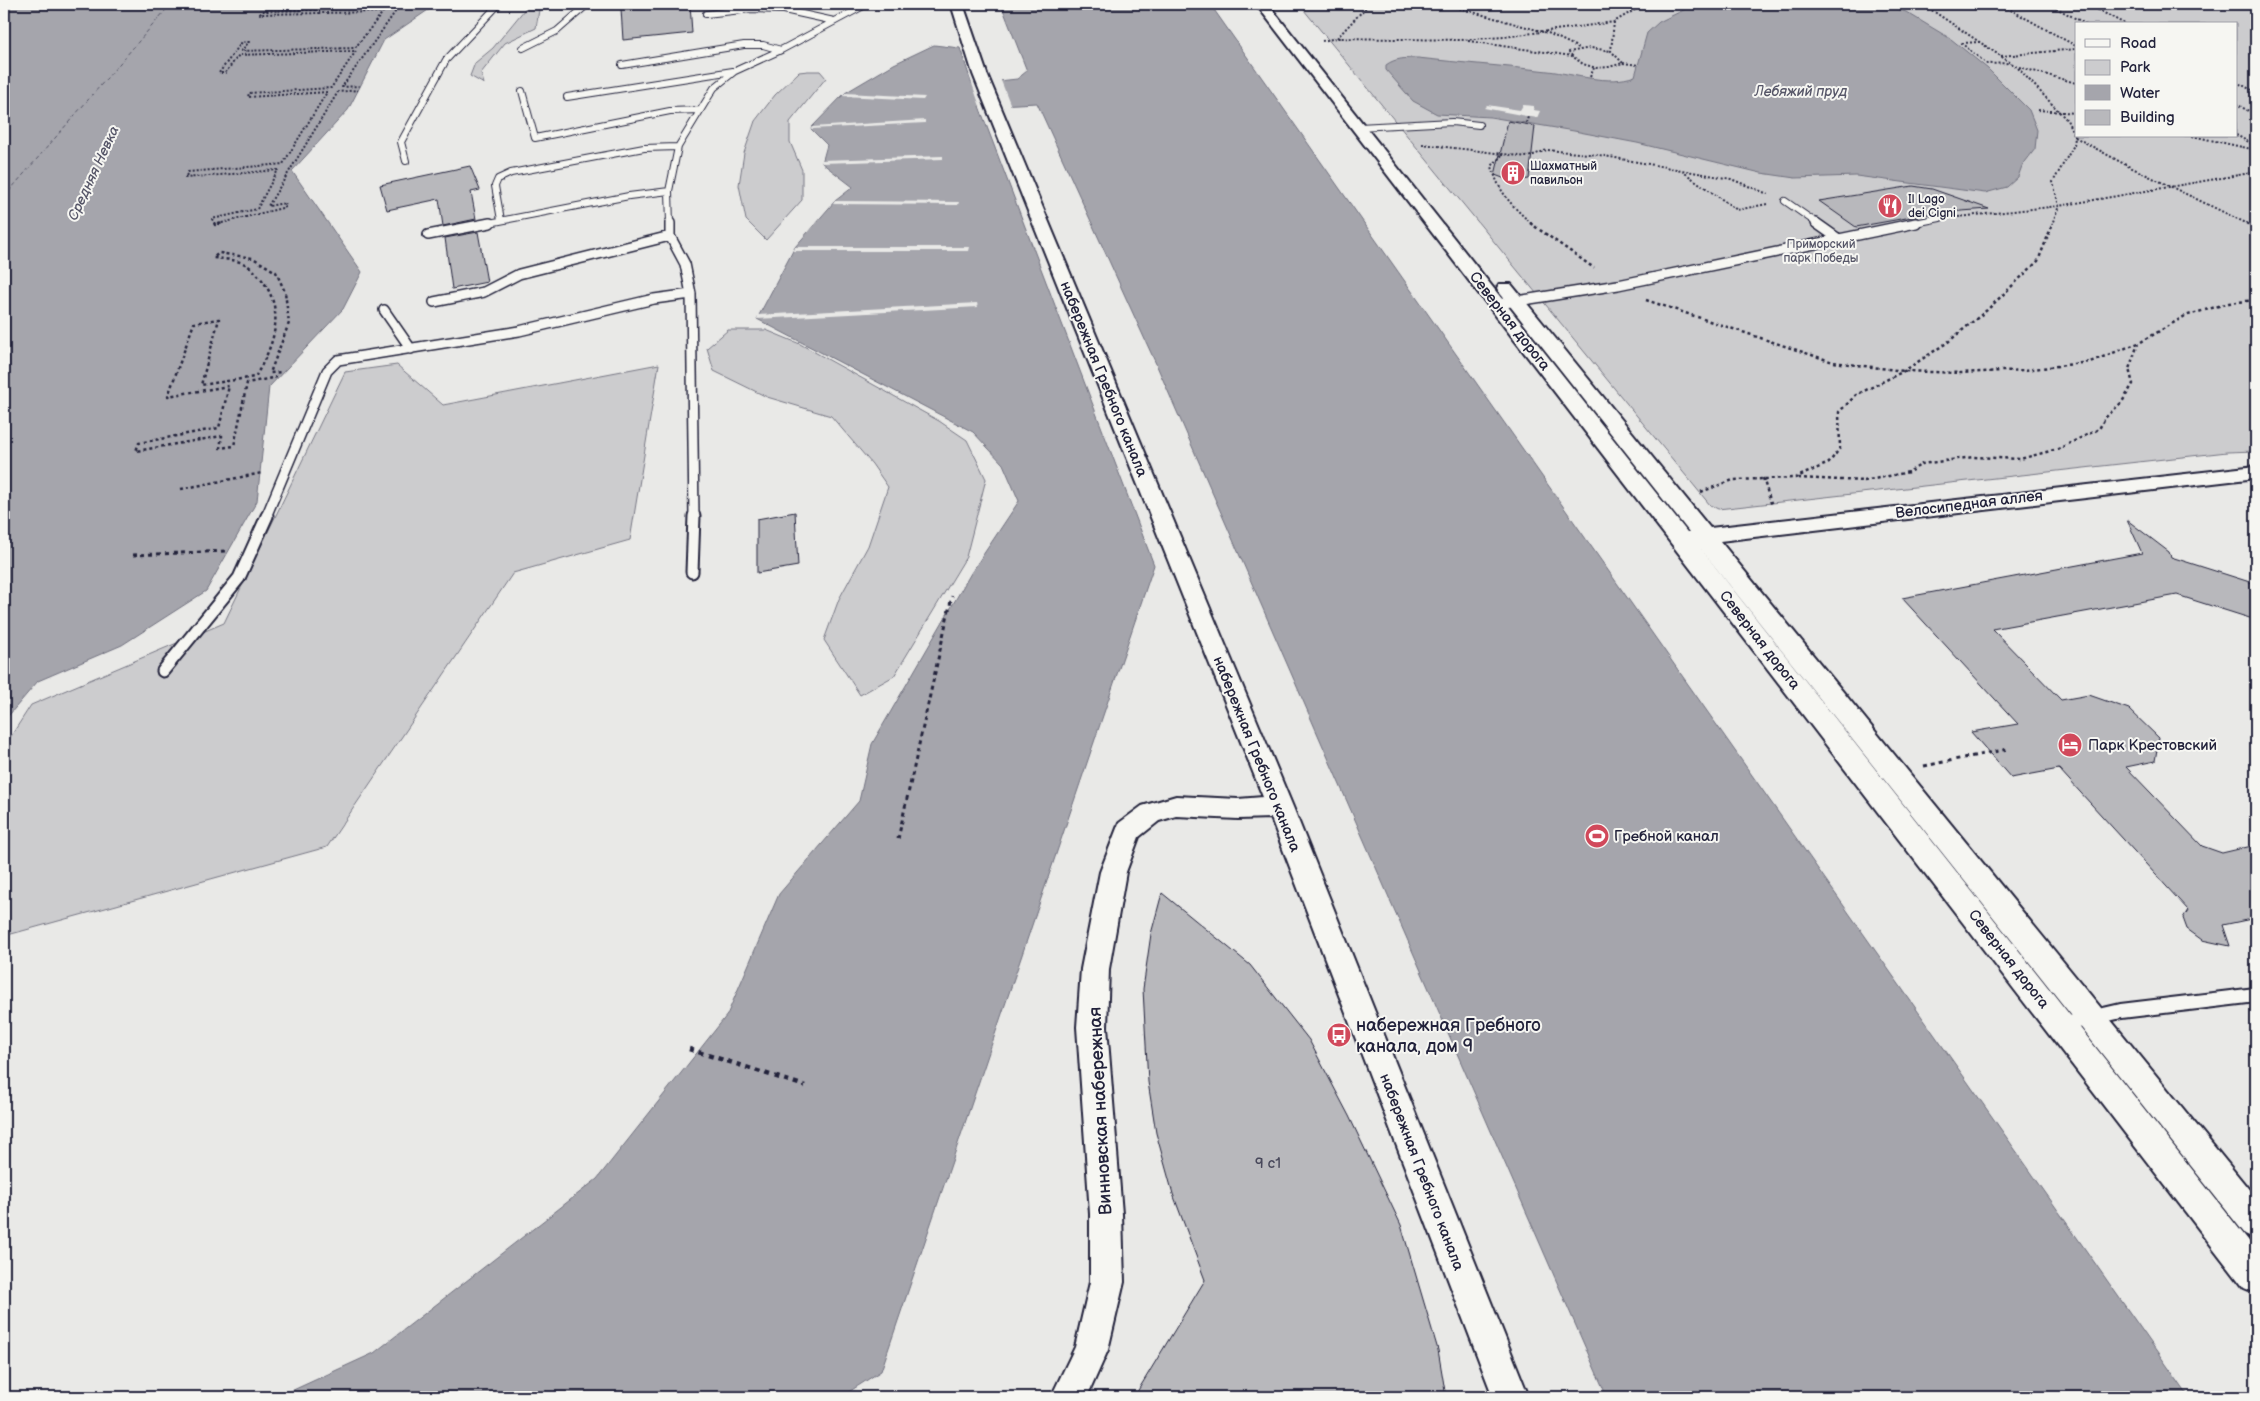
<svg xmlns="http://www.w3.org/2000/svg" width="2260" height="1401" viewBox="0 0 2260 1401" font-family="'Balsamiq Sans',sans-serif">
  <rect width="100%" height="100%" fill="#e9e9e7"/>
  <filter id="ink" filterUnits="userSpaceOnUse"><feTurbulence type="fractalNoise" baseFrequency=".02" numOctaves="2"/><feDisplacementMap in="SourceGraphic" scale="10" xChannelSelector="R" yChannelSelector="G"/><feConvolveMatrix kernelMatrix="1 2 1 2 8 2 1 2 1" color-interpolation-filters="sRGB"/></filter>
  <g filter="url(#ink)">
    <path fill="#ccccce" stroke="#777784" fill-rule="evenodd" d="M529,4h11l-4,24 -31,15 -24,30 3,11 -14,-8 5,-13 18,-15z
      M1299,4h957v447l-29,1 -509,57 -8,-4zM2076,24h160v112h-160z
      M808,71h12l6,7 -36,44v20l12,28v30l-36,40 -20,-20 -7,-35 5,-32 11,-32 20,-26 24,-23z
      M728,330h38l34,14 139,77 28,19 19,39 -20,78 -72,119 -34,19 -36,-55 15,-41 29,-53 20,-59 -16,-23 -41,-48 -64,-19 -53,-26 -7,-23z
      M659,364l-29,176 -117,33 -186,274 -323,89v-189l27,-42 193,-82 121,-251 52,-7 46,40z"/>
    <path fill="#a5a5ac" stroke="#71717f" d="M4,4h433l-53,36 -36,70 -56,61 70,101 -19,37 -74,78 -12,114 -51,90 -84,54 -84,36 -34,40z
      M1001,4h209l979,1393h-582l-450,-1031 -120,-263 -58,3 175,459 -273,806 -40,26h-563l96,-44 223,-174 130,-164 52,-121 80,-93 13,-57 99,-171 48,-72 -16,-37 -30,-32 -216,-113 38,-72 40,-46 18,-14 -31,-24 5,-18 -16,-16 1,-2 33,-34 49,-29 40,-19 26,3 12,36 45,-5 10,-8z
      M1696,4h187l23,8 45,27 37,30 41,41 8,20 -2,19 -13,17 -4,11 -11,10 -22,6 -129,-17 -61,2 -34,-5 -124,-30 -63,-12 -84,-14 -53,-3 -24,-13 -27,-31v-5c9,-7 21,-7 32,-7 43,5 87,8 130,13 27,3 60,15 87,5l12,-43 12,-11z"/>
    <path fill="#e9e9e7" d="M969,75h3l2,6 26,-3 11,28 -28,2 2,6 -2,1z
      M845,93l80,4 -2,3 -80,-4z
      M1487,105l33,5 3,-5 11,1 -1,4 7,1 -3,7 -53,-10z
      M925,120v3l-114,6 1,-2z
      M943,156v3l-121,4v-3z
      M835,201l124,1 -1,3 -125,-1z
      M795,247h175l-1,4h-175z
      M977,303l1,4 -221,12 1,-4z"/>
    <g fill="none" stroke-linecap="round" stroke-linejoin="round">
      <path stroke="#565668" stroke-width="1" stroke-dasharray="4 3" stroke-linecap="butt" d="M4,197l167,-193"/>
    </g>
    <path fill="#b8b8bc" stroke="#22223b" d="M672,4h18l2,29 -69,7 -2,-31z
      M1508,121l27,5 -6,53 -18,2 -16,-6z
      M470,166l10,24 -9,2 5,27 -33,7 -4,-27 -52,11 -7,-25z
      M1913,186l19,3 57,20 -55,4 -78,14 -37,-26z
      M478,232l9,50 -35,7 -7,-51z
      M795,512l3,54 -41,7v-54z
      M2127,520l42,32 2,5 85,27v36l-79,-25 -185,34 69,71 28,-5 40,14 30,29 -4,23 -29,6 76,79 20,7 34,-8v73l-33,7 7,21 -28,-6 -15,-11 -4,-11 5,-8 -129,-141 -48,9 -40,-46 47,-8 -116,-126 240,-45z
      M1162,893l88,72 59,75 40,76 52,109 37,125 8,47h-312l71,-117 -32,-86 -17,-61 -8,-51 -5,-93 8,-55z"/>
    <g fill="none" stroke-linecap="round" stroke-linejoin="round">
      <defs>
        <path id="lane-far3" d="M706,14l45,-5 33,1 50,11
          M523,48l34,-17 31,-27
          M622,65l122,-20h19l18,5
          M522,91l13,47 135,-27 30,-1
          M567,97l166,-26
          M1359,127l93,-5 27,3
          M406,161l-5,-19 45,-82 53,-56
          M1785,201l33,23
          M501,220l-6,-34 3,-7 13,-6 133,-25 34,-1
          M484,224l145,-28 40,-5
          M670,224l-1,-33 9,-44 36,-59 21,-17 46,-21 86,-46
          M1910,224l30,-6"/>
        <path id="lane-far2" d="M670,223v13l15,28 6,30 3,223
          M1816,223l24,17
          M428,235l62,-12
          M434,302l50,-10 35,-18 151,-38
          M1498,304l120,-19 298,-62
          M384,310l27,39
          M266,517l61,-146 11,-11 181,-29 135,-32 37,-5"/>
        <path id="lane-far1" d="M692,572l2,-56
          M163,671l76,-93 28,-62"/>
        <path id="lane" d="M2061,1025l60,-14 135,-16"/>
        <path id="street" d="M951,4h12l24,70 306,733 236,590h-36l-222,-579 -33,1 -62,-3 -17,5 -20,16 -13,35 -17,97 -2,58 15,187 2,68 -16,68 -21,47h-36l24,-50 15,-65v-68l-13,-187 4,-58 19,-97 19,-49 23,-17 34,-10 62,3 25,-2 -290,-723z
          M1256,4h12l419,528h2l-190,-240 -2,-4 2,-4h12l199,244 546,-62v12l-536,63 536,657v41l-11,-5 -548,-690 559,706v43l-12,-5z"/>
      </defs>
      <use href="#lane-far3" stroke="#22223b" stroke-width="8"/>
      <use href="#lane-far2" stroke="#22223b" stroke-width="12"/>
      <use href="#lane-far1" stroke="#22223b" stroke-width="15"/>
      <use href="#lane" stroke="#22223b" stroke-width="18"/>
      <use href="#street" stroke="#22223b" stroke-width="4"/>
      <path stroke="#22223b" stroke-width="2" stroke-dasharray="2 2" stroke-linecap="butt" d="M1444,4l104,29 31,15
        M1917,4l13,5 87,58 50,53 8,17 -1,8 -21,37 6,24 -7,18
        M1930,4v5
        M2000,4l76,42
        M2049,4l37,20
        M2087,4l38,20
        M1337,38l32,-34
        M1322,41l15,-3 124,2 43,-3 110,-15 31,-18
        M1468,41l104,15 11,8 13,4 13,-1 14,-4 -12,-12 3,-29
        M1961,43l26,21 23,-1
        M1962,43l18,-1
        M1572,56l-3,-4 22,-4 20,3
        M2001,56l75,-7
        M1623,63l15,2
        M2019,67l57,16
        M1590,77l4,-9
        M2236,82l20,10
        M2236,104l20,11
        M2038,110l38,3
        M1526,123l2,-6
        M2236,135l20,11
        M2192,136l64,14
        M2075,137l51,28 122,59
        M1422,144l106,13 19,-7 52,5 132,24 37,15
        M1502,155l-10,11c6,26 21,41 40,58
        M1682,171l55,39 30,-6
        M1958,217l101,-11 197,-34
        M215,224l-3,-5 45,-10 21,-39 -93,8 3,-6 95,-8 44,-72 -79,5 1,-4 82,-5 25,-37 -117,4 -14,18h-6l23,-31h7l-8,9 114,-3 28,-36 -123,2 3,-3 135,-3 -56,79 18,-1
        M218,224l68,-17 -1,-4 -17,3 70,-114 20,-2"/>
      <path stroke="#22223b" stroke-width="2.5" stroke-dasharray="3 3" stroke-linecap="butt" d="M214,223l1,2 8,-2
        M1530,223l64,45
        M2246,223l10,5
        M1646,300l187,62 71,9 56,2 65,-3 65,-8 51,-20 44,-26 44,-13 27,-3
        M277,377l-30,6 -13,63 -14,2 2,-12 -86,15 3,-8 80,-15 10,-42 -61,10 26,-73 25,-4 -18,66 54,-8c18,-30 30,-61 10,-93 -6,-9 -15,-19 -25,-22 -9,-3 -18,-3 -27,-4l6,-5 34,5 23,14 9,20 4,31 -19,50 12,-1
        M1763,478l9,28
        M1798,478l66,3 45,-9 13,-8 51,-7 47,2 38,-10 41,-20 6,-11 17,-16 11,-18 -4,-15 9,-25
        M181,489l81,-16
        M1701,492l32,-12 62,-2 34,-15 11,-15 -1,-36 17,-17 48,-24 44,-29 39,-32 51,-49 15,-38"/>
      <path stroke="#22223b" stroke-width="3" stroke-dasharray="4 4" stroke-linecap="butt" d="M133,555l94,-4
        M1924,766l84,-17
        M898,839l54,-243"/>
      <path stroke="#22223b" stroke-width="4.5" stroke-dasharray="5 5" stroke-linecap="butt" d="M689,1049l116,37"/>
      <use href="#lane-far3" stroke="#f6f6f2" stroke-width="6"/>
      <use href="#lane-far2" stroke="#f6f6f2" stroke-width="9"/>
      <use href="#lane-far1" stroke="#f6f6f2" stroke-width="11"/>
      <use href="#lane" stroke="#f6f6f2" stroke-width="14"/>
      <use href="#street" fill="#f6f6f2" fill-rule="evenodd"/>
    </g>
  </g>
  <defs>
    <symbol id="building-disc" viewBox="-11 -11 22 22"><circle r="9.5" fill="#d1495b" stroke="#f6f6f2"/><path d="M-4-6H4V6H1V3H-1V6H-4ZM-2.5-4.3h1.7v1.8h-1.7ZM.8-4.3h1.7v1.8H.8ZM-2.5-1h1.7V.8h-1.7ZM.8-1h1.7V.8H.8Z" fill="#fff"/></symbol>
    <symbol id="restaurant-disc" viewBox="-11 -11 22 22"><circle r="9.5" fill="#d1495b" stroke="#f6f6f2"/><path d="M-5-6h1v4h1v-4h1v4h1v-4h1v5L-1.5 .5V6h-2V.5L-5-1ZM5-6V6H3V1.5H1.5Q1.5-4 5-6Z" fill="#fff"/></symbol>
    <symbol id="hotel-disc" viewBox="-11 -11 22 22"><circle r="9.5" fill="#d1495b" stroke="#f6f6f2"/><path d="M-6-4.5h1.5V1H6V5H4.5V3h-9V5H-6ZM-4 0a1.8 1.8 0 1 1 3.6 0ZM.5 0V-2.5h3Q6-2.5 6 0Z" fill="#fff"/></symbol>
    <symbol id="stadium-disc" viewBox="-11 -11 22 22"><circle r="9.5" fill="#d1495b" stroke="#f6f6f2"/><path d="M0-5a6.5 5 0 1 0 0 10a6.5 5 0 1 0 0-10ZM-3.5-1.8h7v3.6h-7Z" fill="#fff"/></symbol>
    <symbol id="bus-disc" viewBox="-11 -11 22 22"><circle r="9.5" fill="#d1495b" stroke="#f6f6f2"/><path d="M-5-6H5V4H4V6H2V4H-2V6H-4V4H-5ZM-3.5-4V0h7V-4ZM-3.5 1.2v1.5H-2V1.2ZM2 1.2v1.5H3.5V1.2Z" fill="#fff"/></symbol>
  </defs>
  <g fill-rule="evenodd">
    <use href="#building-disc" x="1499" y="159" width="28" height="28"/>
    <use href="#restaurant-disc" x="1876" y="192" width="28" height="28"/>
    <use href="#hotel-disc" x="2056" y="731" width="28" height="28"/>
    <use href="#stadium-disc" x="1583" y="822" width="28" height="28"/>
    <use href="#bus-disc" x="1325" y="1021" width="28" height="28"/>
  </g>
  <g text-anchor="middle" stroke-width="4" stroke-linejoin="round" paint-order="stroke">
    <g font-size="12" fill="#22223b" stroke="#f6f6f2" text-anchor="start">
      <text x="1530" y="170">Шахматный<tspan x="1530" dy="14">павильон</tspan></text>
      <text x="1908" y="203">Il Lago<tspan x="1908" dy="14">dei Cigni</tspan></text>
    </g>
    <g font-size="12" fill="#555567" stroke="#f6f6f2">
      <text x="1821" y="248">Приморский<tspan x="1821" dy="14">парк Победы</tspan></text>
    </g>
    <g font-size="14" font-style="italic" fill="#565668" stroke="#f6f6f2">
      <text x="1801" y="96">Лебяжий пруд</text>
      <text transform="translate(93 173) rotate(-65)" y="5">Средняя Невка</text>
    </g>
    <g font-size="15" fill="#22223b" stroke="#f6f6f2">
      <text transform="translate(1510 321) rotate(52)" y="5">Северная дорога</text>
      <text transform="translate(1104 379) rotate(68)" y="5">набережная Гребного канала</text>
      <text transform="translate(1969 504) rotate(-7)" y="5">Велосипедная аллея</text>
      <text transform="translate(1760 640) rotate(52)" y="5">Северная дорога</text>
      <text transform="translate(1257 754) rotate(68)" y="5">набережная Гребного канала</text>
      <text transform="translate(2009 959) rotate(52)" y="5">Северная дорога</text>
      <text transform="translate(1422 1172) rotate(69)" y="5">набережная Гребного канала</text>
    </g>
    <g font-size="15" fill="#22223b" stroke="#f6f6f2" text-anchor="start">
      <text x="2088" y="750">Парк Крестовский</text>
      <text x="1614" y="841">Гребной канал</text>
    </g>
    <g font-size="15" fill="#48485b">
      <text x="1268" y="1168">9 с1</text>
    </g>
    <g font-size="18" fill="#22223b" stroke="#f6f6f2" text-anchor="start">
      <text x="1356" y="1031">набережная Гребного<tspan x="1356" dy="21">канала, дом 9</tspan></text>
    </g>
    <g font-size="18" fill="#22223b" stroke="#f6f6f2">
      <text transform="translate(1100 1111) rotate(-93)" y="6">Винновская набережная</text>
    </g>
  </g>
  <rect width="2260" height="1401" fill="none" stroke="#f6f6f2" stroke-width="20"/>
  <rect x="10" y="10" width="2240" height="1381" fill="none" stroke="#22223b" stroke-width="2" filter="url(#ink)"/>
  <rect x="2075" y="22" width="162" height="115" fill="#f6f6f2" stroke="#a1a1a9"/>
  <rect x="2085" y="39" width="25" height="8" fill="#f6f6f2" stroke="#a1a1a9"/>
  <text x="2120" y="48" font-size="15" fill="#22223b">Road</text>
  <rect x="2085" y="60" width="25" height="15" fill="#ccccce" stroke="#a1a1a9"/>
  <text x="2120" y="72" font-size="15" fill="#22223b">Park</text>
  <rect x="2085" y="85" width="25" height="15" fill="#a5a5ac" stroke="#a1a1a9"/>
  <text x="2120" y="98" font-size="15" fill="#22223b">Water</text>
  <rect x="2085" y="110" width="25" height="15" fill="#b8b8bc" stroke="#a1a1a9"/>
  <text x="2120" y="122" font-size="15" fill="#22223b">Building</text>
</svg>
